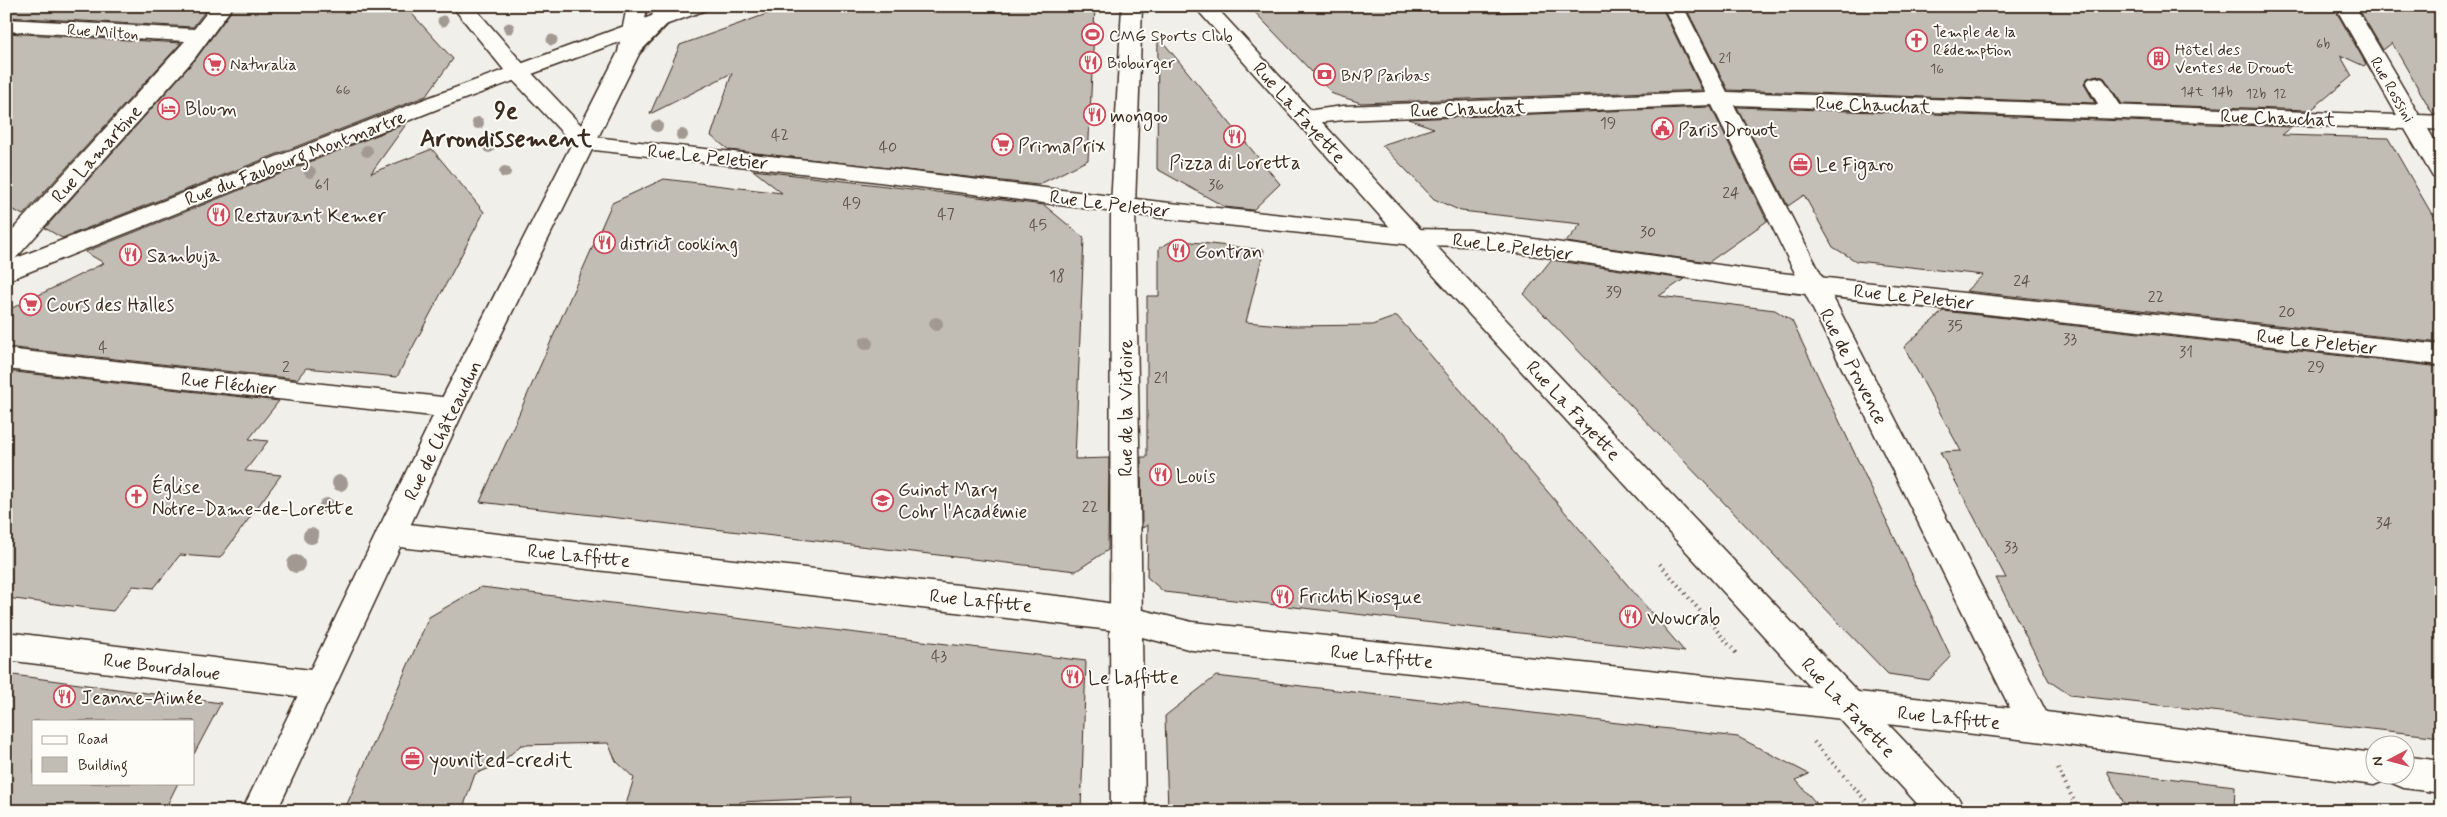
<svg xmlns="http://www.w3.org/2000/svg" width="2447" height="817" viewBox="0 0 2447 817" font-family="Mynerve,sans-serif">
  <rect width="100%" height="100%" fill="#f1efea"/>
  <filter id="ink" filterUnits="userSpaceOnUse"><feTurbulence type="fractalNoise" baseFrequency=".02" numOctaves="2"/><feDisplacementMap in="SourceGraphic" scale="10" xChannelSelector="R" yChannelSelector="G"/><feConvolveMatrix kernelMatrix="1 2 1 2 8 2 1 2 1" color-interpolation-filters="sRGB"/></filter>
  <g filter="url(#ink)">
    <path fill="#c1bcb4" stroke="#3b2a1e" d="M6,6h203l-16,21 -187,-10z
      M235,6h170l48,53 -27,37 -364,142 -17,-10 150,-168z
      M789,6h306l-7,154 -50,25 -309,-35 -18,-14 21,-63 -82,41 30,-69z
      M1249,6h239l2,7 116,-7h55l41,84 -341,13 -28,-9z
      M1685,6h648l33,58 -2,2 -24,-11 12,21 -41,34 -189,-6 -18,-26 -7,-3 -9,3 -4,6 11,19 -367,-13z
      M2357,6h84v108h-8l-41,-71 -9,7z
      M6,33l175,10 -158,172 -17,-9z
      M1158,36l122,148 -27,26 -28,-3 -68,-38z
      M1711,107l56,114 -58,41 -143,-20 15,-18 -120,-13 -27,-12 -52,-54 52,-17 -26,-9z
      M1737,107l555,20 -10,8 106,3 53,92v113l-475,-52 17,-16 -127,-14 -23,-14 -29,-52 -16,11z
      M407,123l-36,50 61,-24 52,63 -87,165 -91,-9 -9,11 -291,-32v-36l98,-48 -19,-11z
      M753,170l291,35 40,33 -9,221 34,-1 -1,92 -32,21 -596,-69 132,-299 52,-24 118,14z
      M1174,240l90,10 -18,72 46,4 80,-1 25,-9 288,336 -521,-60 -17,-15 1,-52 -6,3 -1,-71h6v-161h12v-48z
      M1551,260l133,19 -25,17 116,14 17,11 159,336 -22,23 -41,-6 -364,-380z
      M1943,311l498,56v370l-371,-42 -21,-14 -53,-103h10l-66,-126 21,-1 -57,-104z
      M6,371l273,30 -30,38 19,2 -23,30 36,4 -61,83 -40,-3 -26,33 -21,-2 -20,25 -107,-13z
      M481,587l605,74 -5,150h-232l2,-14 -111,5 -2,9h-114l10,-33 -18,-17 -8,-18 -87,2 -21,19 -25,10 -13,37h-118l85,-194z
      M6,674l66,9 149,20 -27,51v-33h-160v62h144l-14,28h-158z
      M1216,676l522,61 71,37 -13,6 27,31h-655l-3,-95z
      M2107,771l128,15 -1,25h-106z"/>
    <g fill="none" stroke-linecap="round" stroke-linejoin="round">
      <defs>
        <path id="service" d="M656,6h20l-9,18 -31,32 -7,2 -7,-2 -3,-4 32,-34z
          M2096,77l7,2 3,4 18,28 -3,5 -8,1 -8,-1 -19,-33 3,-4z"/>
        <path id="pedestrian" d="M1122,6h20l-7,200 7,413 -5,9 -11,4 -11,-4 -5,-9 1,-413z
          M6,632l313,39 11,4 5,10 -5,10 -11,4 -313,-39z"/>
        <path id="minor" d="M212,6h21l-39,53 -179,200 -9,2v-24l179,-196 -179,-10v-12l188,10z
          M1663,6h20l44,86 670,23 -62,-109h20l64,109 22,1v14l-13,-1 13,23v27l-8,-2 -28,-48 -671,-24 312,607 328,41v21h30v-18l37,5v32l-37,-5 -12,-5 -4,-8 -2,5 -12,5 -338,-44 -264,-30 -580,-61 -50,-13 3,174h-34l-1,-181 -719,-84 -11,-3 -4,-9 4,-9 11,-3 684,76 51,8 66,16 818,86 -298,-603 -369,15 -37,4 -8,-2 -3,-5 3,-5 45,-6 362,-14z
          M6,349l445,49 10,3 4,7 -4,7 -10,3 -445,-49z"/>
        <path id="tertiary" d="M679,6h30l-3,4 -261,96 -439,175v-19l424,-165z
          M584,136l280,30 297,36 252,27 57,1 292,41 679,74v20l-679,-76 -292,-43 -57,-1 -252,-27 -297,-38 -288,-32 -3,-5 3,-5z"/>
        <path id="secondary" d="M452,6h21l52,60 56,59 37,-73 9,-46h20l-7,46 -175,356 -188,403h-35l195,-403 135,-265 -63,-67z
          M1194,6h21l207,225 537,568 5,12h-40l-520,-568z"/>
      </defs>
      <use href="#service" stroke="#3b2a1e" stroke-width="4"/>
      <use href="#pedestrian" stroke="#3b2a1e" stroke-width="3"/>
      <use href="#minor" stroke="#3b2a1e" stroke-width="3"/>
      <use href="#tertiary" stroke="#3b2a1e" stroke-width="3"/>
      <use href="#secondary" stroke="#3b2a1e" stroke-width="3"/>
      <path stroke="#3b2a1e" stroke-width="4" stroke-dasharray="1 4.5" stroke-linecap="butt" d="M1660,564l76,89
        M1814,742l61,69
        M2058,769l21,42"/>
      <use href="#service" fill="#fdfcf7" fill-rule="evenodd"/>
      <use href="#pedestrian" fill="#fdfcf7" fill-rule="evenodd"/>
      <use href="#minor" fill="#fdfcf7" fill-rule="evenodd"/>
      <use href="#tertiary" fill="#fdfcf7" fill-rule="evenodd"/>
      <use href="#secondary" fill="#fdfcf7" fill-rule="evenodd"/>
    </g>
    <g fill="#a29a92">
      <circle cx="443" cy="21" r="5.5"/>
      <circle cx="509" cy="28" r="5.5"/>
      <circle cx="552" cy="40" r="5.5"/>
      <circle cx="478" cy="123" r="6"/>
      <circle cx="657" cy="126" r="6"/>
      <circle cx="682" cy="135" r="6"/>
      <circle cx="489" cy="147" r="6"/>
      <circle cx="367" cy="151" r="6"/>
      <circle cx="310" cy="172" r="6"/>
      <circle cx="505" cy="172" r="6"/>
      <circle cx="936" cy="324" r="7"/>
      <circle cx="866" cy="343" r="7"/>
      <circle cx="340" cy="483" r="8"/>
      <circle cx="327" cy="506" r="8"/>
      <circle cx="311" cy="536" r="8"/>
      <circle cx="296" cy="564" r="9"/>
    </g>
  </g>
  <defs>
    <symbol id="stadium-ring" viewBox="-11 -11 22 22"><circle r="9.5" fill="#fdfcf7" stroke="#d1495b" stroke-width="1.5"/><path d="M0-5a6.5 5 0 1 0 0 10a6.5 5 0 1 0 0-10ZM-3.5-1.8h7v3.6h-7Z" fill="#d1495b"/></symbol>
    <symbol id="church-ring" viewBox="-11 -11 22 22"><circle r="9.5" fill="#fdfcf7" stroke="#d1495b" stroke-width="1.5"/><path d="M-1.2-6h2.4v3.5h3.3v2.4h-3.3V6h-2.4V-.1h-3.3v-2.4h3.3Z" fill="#d1495b"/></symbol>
    <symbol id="building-ring" viewBox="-11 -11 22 22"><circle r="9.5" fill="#fdfcf7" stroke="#d1495b" stroke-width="1.5"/><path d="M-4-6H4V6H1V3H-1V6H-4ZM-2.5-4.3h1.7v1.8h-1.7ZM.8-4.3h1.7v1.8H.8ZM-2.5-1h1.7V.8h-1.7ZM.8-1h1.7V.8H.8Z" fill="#d1495b"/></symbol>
    <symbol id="restaurant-ring" viewBox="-11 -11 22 22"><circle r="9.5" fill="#fdfcf7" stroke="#d1495b" stroke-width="1.5"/><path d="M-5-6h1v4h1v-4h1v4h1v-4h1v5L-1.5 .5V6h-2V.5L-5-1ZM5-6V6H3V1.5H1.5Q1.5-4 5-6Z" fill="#d1495b"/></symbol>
    <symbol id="supermarket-ring" viewBox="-11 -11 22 22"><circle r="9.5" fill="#fdfcf7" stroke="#d1495b" stroke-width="1.5"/><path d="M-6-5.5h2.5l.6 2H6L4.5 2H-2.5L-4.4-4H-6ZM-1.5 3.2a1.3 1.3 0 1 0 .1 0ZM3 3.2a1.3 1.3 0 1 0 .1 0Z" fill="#d1495b"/></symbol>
    <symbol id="bank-ring" viewBox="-11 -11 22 22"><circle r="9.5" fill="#fdfcf7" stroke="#d1495b" stroke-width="1.5"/><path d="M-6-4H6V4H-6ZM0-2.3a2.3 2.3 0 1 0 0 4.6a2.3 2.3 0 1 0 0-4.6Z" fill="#d1495b"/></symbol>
    <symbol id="hotel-ring" viewBox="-11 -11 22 22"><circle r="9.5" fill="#fdfcf7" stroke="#d1495b" stroke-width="1.5"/><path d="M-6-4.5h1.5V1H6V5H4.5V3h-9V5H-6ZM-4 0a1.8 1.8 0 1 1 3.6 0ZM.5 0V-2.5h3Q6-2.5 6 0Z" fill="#d1495b"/></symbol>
    <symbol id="civic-ring" viewBox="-11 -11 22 22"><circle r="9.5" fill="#fdfcf7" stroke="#d1495b" stroke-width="1.5"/><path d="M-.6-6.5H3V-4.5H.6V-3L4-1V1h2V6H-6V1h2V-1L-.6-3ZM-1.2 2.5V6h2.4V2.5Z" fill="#d1495b"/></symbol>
    <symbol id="office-ring" viewBox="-11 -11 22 22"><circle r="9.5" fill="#fdfcf7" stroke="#d1495b" stroke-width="1.5"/><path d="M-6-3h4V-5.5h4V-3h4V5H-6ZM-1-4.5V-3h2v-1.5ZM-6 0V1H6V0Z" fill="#d1495b"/></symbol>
    <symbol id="school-ring" viewBox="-11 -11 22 22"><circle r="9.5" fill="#fdfcf7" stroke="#d1495b" stroke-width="1.5"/><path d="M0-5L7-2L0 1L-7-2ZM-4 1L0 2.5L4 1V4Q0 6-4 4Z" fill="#d1495b"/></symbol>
  </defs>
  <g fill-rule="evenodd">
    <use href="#stadium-ring" x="1080" y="22" width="25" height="25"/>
    <use href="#church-ring" x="1904" y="28" width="25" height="25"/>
    <use href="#building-ring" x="2146" y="46" width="25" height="25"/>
    <use href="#restaurant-ring" x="1078" y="50" width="25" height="25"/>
    <use href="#supermarket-ring" x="202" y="52" width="25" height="25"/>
    <use href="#bank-ring" x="1312" y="62" width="25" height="25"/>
    <use href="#hotel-ring" x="156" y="96" width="25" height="25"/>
    <use href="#restaurant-ring" x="1082" y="102" width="25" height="25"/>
    <use href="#civic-ring" x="1650" y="116" width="25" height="25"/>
    <use href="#restaurant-ring" x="1222" y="124" width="25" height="25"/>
    <use href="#supermarket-ring" x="990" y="132" width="25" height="25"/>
    <use href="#office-ring" x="1788" y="152" width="25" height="25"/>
    <use href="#restaurant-ring" x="206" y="202" width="25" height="25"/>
    <use href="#restaurant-ring" x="592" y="230" width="25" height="25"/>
    <use href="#restaurant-ring" x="1166" y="238" width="25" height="25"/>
    <use href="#restaurant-ring" x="118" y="242" width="25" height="25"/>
    <use href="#supermarket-ring" x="18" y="292" width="25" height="25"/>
    <use href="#restaurant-ring" x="1148" y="462" width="25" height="25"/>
    <use href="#church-ring" x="124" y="484" width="25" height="25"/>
    <use href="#school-ring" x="870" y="488" width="25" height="25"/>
    <use href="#restaurant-ring" x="1270" y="584" width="25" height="25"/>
    <use href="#restaurant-ring" x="1618" y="604" width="25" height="25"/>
    <use href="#restaurant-ring" x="1060" y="664" width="25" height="25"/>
    <use href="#restaurant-ring" x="52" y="684" width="25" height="25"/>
    <use href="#office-ring" x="400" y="746" width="25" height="25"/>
  </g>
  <g text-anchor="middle" stroke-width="4" stroke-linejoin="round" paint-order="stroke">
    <g font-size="14" fill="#5c4e44">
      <text x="2323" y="48">6b</text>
      <text x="1725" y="62">21</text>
      <text x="1937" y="73">16</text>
      <text x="343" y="94">66</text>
      <text x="2192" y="96">14t</text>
      <text x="2222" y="96">14b</text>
      <text x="2256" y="98">12b</text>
      <text x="2280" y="98">12</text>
    </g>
    <g font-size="16" fill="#3b2a1e" stroke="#fdfcf7">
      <text transform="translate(103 31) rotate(4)" y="6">Rue Milton</text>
      <text transform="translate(2393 89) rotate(60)" y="6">Rue Rossini</text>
    </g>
    <g font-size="16" fill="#3b2a1e" stroke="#fdfcf7" text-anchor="start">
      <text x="1933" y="37">Temple de la<tspan x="1933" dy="18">Rédemption</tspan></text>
      <text x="1109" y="41">CMG Sports Club</text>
      <text x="2175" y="55">Hôtel des<tspan x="2175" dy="18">Ventes de Drouot</tspan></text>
      <text x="1107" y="68">Bioburger</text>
      <text x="230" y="70">Naturalia</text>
      <text x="1341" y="81">BNP Paribas</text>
    </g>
    <g font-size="16" fill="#5c4e44">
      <text x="1608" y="128">19</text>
      <text x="780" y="140">42</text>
      <text x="888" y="152">40</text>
      <text x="322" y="190">61</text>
      <text x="1216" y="190">36</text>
      <text x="1731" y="198">24</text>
      <text x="852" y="208">49</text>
      <text x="946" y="219">47</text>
      <text x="1038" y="230">45</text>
      <text x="1648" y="237">30</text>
      <text x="1057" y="281">18</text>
      <text x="2022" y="286">24</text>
      <text x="1614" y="297">39</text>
      <text x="2156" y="302">22</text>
      <text x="2287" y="317">20</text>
      <text x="1955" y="331">35</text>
      <text x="2070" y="344">33</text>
      <text x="103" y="352">4</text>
      <text x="2186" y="357">31</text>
      <text x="286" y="372">2</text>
      <text x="2316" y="372">29</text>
      <text x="1161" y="383">21</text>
      <text x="1090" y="512">22</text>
      <text x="2384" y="528">34</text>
      <text x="2011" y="552">33</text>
      <text x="939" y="661">43</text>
    </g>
    <g font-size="19" fill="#3b2a1e" stroke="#fdfcf7">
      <text transform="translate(1873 104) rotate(2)" y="7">Rue Chauchat</text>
      <text transform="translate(1468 108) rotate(-2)" y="7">Rue Chauchat</text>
      <text transform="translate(1300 112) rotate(48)" y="7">Rue La Fayette</text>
      <text transform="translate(2278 117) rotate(2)" y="7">Rue Chauchat</text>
      <text transform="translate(96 153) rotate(-48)" y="7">Rue Lamartine</text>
      <text transform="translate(708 156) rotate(6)" y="7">Rue Le Peletier</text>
      <text transform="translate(295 157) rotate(-21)" y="7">Rue du Faubourg Montmartre</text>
      <text transform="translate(1110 203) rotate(7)" y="7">Rue Le Peletier</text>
      <text transform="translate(1513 246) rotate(7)" y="7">Rue Le Peletier</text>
      <text transform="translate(1914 296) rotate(6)" y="7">Rue Le Peletier</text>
      <text transform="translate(2317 341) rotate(6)" y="7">Rue Le Peletier</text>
      <text transform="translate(1854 366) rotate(63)" y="7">Rue de Provence</text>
      <text transform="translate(229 383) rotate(6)" y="7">Rue Fléchier</text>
      <text transform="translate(1125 408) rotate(-90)" y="7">Rue de la Victoire</text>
      <text transform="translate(1574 410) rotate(47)" y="7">Rue La Fayette</text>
      <text transform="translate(442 430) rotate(-64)" y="7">Rue de Châteaudun</text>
      <text transform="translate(579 555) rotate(6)" y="7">Rue Laffitte</text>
      <text transform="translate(981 600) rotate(6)" y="7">Rue Laffitte</text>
      <text transform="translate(1382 656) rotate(6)" y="7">Rue Laffitte</text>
      <text transform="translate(162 666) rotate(7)" y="7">Rue Bourdaloue</text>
      <text transform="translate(1849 707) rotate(47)" y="7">Rue La Fayette</text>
      <text transform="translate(1949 717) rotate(6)" y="7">Rue Laffitte</text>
    </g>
    <g font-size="19" fill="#3b2a1e" stroke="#fdfcf7" text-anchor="start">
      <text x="185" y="115">Bloum</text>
      <text x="1110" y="122">mongoo</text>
      <text x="1678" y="136">Paris Drouot</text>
      <text x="1018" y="152">PrimaPrix</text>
      <text x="1235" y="169" text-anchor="middle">Pizza di Loretta</text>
      <text x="1816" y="171">Le Figaro</text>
      <text x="234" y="222">Restaurant Kemer</text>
      <text x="620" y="250">district cooking</text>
      <text x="1195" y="258">Gontran</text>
      <text x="147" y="262">Sambuja</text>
      <text x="46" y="311">Cours des Halles</text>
      <text x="1176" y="482">Louis</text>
      <text x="152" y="493">Église<tspan x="152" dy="22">Notre-Dame-de-Lorette</tspan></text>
      <text x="898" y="496">Guinot Mary<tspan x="898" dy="22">Cohr l'Académie</tspan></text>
      <text x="1299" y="603">Frichti Kiosque</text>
      <text x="1647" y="624">Wowcrab</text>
      <text x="1088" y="684">Le Laffitte</text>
      <text x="81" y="704">Jeanne-Aimée</text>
    </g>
    <g font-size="22" fill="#3b2a1e" stroke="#fdfcf7" text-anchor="start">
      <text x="429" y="767">younited-credit</text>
    </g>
    <g font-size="24" font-weight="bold" fill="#3b2a1e" stroke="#fdfcf7">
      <text x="506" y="118">9e<tspan x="506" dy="28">Arrondissement</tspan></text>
    </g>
  </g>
  <rect width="2447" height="817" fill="none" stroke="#fdfcf7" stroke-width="25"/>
  <rect x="12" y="12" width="2422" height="792" fill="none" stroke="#3b2a1e" stroke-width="2" filter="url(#ink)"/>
  <rect x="32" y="720" width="162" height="65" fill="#fdfcf7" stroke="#afa8a0"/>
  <rect x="42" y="736" width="25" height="8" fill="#fdfcf7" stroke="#afa8a0"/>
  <text x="78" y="744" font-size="15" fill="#3b2a1e">Road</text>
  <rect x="42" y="757" width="25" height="15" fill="#c1bcb4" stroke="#afa8a0"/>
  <text x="78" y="770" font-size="15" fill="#3b2a1e">Building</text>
  <g transform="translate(2390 760) rotate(264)"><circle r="24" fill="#fdfcf7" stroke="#afa8a0"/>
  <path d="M0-4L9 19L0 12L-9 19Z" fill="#d1495b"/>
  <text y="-8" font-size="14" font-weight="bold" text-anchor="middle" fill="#3b2a1e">N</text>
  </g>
</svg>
